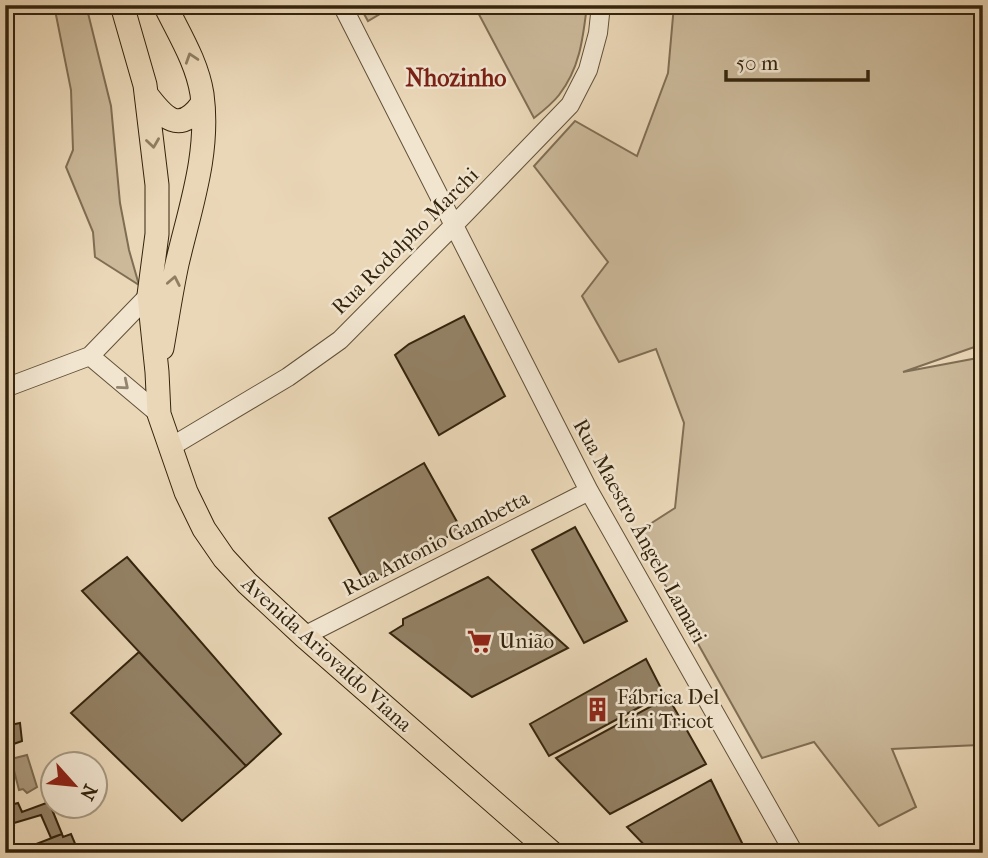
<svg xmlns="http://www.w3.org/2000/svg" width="988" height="858" viewBox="0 0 988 858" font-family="'IM FELL French Canon',serif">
  <rect width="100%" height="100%" fill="#ead7b7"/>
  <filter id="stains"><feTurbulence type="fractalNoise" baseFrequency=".00286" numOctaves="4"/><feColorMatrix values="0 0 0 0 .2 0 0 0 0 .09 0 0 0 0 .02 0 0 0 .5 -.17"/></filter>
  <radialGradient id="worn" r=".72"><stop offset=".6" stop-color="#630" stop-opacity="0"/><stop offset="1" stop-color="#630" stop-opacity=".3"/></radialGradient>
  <path fill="#cbb99a" stroke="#806e54" stroke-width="2" d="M54,5h32l25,101 9,97 9,47 10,35 -44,-28 -2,-25 -27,-65 7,-17 -2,-60z
    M359,5h36l-27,16z
    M474,5h113c-4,33 -7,63 -28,90 -7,9 -16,16 -25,23z
    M674,5h309v339l-80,28 80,-15v385l-4,3 -87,4 24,58 -37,19 -65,-84 -52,16 -126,-225 39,-25 9,-85 -28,-74 -37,13 -37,-66 26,-34 -74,-96 41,-45 62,35 31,-83z"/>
  <path fill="#ac9a7d" stroke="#7c6b50" stroke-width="2" d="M27,755l10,32 -10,6 -4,-4 -4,1 -8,-31z"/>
  <path fill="#938165" stroke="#34240d" stroke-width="2" d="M464,316l41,80 -66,39 -44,-80 14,-11z
    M424,463l37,66 -95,55 -37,-66z
    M575,527l52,94 -43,22 -52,-93z
    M127,557l154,177 -35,32 -164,-175z
    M488,577l80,71 -96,49 -82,-64 13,-8v-6z
    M139,652l107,114 -64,55 -111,-108z
    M646,659l18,35 -115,62 -19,-32z
    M668,697l38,67 -96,50 -54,-56z
    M20,723l2,18 -17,6v-21z
    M711,780l32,65 -12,8h-79l-25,-26z
    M6,802l8,23 -9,4v-27z
    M49,802l13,32 -11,4 -10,-23 -27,8 -7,-17 11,-3 4,9z
    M62,834l1,3 8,-3 8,19h-66z"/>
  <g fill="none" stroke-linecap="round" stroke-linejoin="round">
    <defs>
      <path id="minor" d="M342,5l247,486 205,362
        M90,356l69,58
        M5,388l85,-32 59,-61
        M169,448l119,-71 52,-37 114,-115 116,-120 18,-35 10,-37 3,-28
        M304,636l285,-145"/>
      <path id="major" d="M122,5l23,80 12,100v49l-8,61 8,77 2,42 27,78 18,37 20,29 23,25 57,53 248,217
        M146,94c18,24 33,41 56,10
        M162,348c5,-28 9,-56 15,-84 13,-56 33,-111 25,-170 -5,-32 -23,-60 -37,-89"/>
    </defs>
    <use href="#minor" stroke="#625138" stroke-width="20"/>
    <use href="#major" stroke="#34240d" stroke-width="25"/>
    <use href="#minor" stroke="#f1e5d0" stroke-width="18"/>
    <use href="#major" stroke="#ead7b7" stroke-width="23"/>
  </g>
  <defs><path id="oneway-chevron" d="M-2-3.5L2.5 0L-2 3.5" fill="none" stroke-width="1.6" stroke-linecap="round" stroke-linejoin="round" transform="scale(1.75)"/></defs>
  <g stroke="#8f7e62">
    <use href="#oneway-chevron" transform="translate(191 58) rotate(-108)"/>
    <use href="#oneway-chevron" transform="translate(153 143) rotate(82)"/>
    <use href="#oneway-chevron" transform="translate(174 281) rotate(-79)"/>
  </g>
  <use stroke="#92846e" href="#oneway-chevron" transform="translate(124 385) rotate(40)"/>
  <defs>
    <symbol id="supermarket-bare" viewBox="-9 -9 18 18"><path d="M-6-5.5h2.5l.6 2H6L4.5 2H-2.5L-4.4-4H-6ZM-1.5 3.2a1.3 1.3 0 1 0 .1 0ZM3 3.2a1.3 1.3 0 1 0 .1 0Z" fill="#8f2418" stroke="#f1e5d0" stroke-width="2.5" paint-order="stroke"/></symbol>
    <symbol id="building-bare" viewBox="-9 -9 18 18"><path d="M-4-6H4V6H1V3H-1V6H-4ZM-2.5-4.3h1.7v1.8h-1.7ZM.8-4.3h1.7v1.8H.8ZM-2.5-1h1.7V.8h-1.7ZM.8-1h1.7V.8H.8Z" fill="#8f2418" stroke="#f1e5d0" stroke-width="2.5" paint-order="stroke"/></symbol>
  </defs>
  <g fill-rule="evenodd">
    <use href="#supermarket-bare" x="462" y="624" width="35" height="35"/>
    <use href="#building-bare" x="580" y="692" width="35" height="35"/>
  </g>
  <g text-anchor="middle" stroke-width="5" stroke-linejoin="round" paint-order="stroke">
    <g font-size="21" fill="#34240d" stroke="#f1e5d0">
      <text transform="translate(405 241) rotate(-45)" y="7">Rua Rodolpho Marchi</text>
      <text transform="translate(640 531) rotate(61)" y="7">Rua Maestro Ângelo Lamari</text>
      <text transform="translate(436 543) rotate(-27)" y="7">Rua Antonio Gambetta</text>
      <text transform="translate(327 654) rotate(42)" y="7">Avenida Ariovaldo Viana</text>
    </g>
    <g font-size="21" fill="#34240d" stroke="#f1e5d0" text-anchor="start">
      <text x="499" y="648">União</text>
      <text x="617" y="704">Fábrica Del<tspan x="617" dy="24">Lini Tricot</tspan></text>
    </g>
    <g font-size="24" font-weight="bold" fill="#7a1f14" stroke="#f1e5d0">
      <text x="456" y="86">Nhozinho</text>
    </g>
  </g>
  <rect width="988" height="858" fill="none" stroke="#ead7b7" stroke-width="28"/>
  <rect x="7" y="7" width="974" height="844" fill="none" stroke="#34240d" stroke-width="3.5"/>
  <rect x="14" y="14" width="960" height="830" fill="none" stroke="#34240d" stroke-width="2"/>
  <g transform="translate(74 785) rotate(117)"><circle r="33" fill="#f1e5d0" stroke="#a59882" stroke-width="2"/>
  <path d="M0-5L12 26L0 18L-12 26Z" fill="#8f2418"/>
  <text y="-10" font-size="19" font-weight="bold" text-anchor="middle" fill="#34240d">N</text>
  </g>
  <path d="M726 70v10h142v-10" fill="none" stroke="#34240d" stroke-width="3.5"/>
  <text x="736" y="70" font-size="21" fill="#34240d" stroke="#f1e5d0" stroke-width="5" paint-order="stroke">50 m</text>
  <rect width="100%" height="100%" filter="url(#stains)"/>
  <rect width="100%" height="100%" fill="url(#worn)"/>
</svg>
